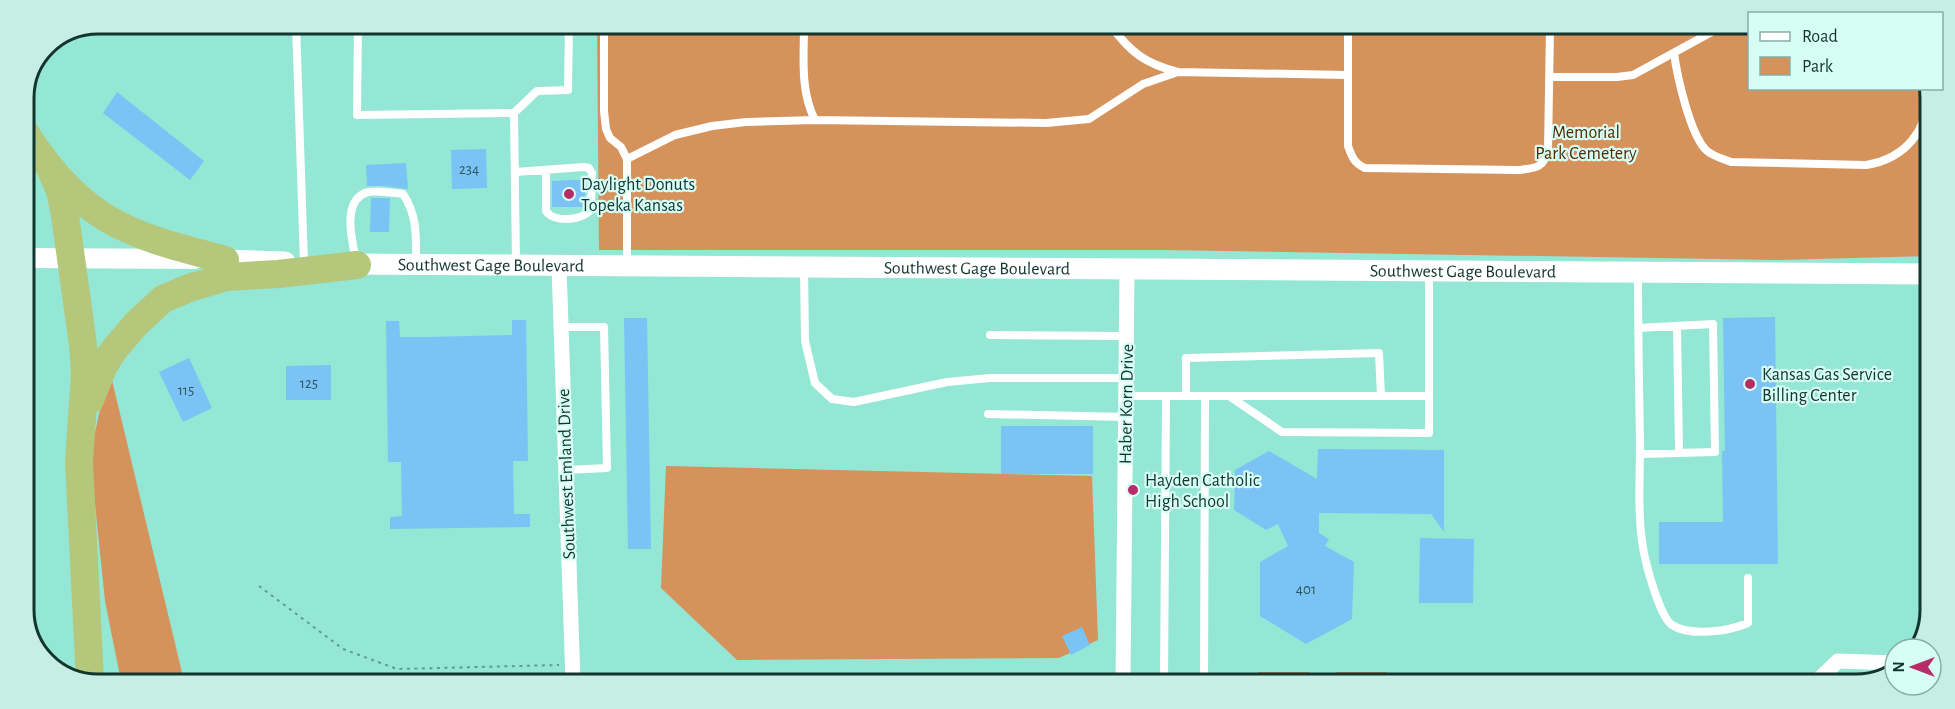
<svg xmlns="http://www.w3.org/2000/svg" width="1955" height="709" viewBox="0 0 1955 709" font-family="'Alegreya Sans',sans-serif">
  <rect width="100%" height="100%" fill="#94e6d5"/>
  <path fill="#d5925b" d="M597,25l1152,3 1,60 179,1 2,4 -1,163 -153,4 -613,-10h-565z
    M111,376l73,305h-63l-16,-80 -15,-145 9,-42z
    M666,466l426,10 6,164 -39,18 -322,2 -76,-72z
    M1309,672v12h-51v-12z
    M1336,672h51v12h-51z"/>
  <path fill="#7bc3f5" d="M117,92l87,69 -14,19 -87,-67z
    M486,149l1,39 -35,1 -1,-39z
    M406,163l2,26 -23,-3h-18l-1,-21z
    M571,180h14v27h-33v-26z
    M371,198h19l-1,34h-19z
    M1775,317l3,247h-119v-42h64l-1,-71h3l-2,-133z
    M624,318h23l4,231h-23z
    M512,320h14l2,141h-15l1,53h16v13l-140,2v-12l12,-1 -1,-54h-13l-2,-141h13l1,16h29l83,-2z
    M189,358l23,50 -29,14 -24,-50z
    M331,365v35h-45v-34z
    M1001,426h92v48h-92z
    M1318,449l126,1v82l-13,-18 -112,-1v20l10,6 -4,7 29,16 -2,57 -46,25 -46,-28v-54l28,-16 -10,-22 -12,6 -32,-20 1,-40 34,-19 48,28z
    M1420,538l54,1 -1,64h-54z
    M1082,627l8,18 -19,10 -9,-19z"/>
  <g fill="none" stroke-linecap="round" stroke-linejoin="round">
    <path stroke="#5d9b8f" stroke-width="2" stroke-dasharray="3 4.5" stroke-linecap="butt" d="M259,586l84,63 54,20 162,-4"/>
    <path stroke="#fff" stroke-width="8" d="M296,24l8,239
      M358,25l-1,90 157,-2 23,-22 31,-1 1,-65
      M604,25v86l2,18 4,9 11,9 6,12
      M804,26c0,31 -4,65 11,94
      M1111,26c20,27 35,38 67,46l170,3
      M1348,27v119c4,11 6,17 17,22l154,2c17,-2 25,-2 29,-20l2,-123
      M1674,53c3,23 16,81 32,97 6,6 17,9 25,12l135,3c38,-6 67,-36 58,-77
      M1549,77h68l16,-2 86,-47
      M514,113l2,151
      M515,172l69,-5 5,1 3,5 -1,36c-8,12 -37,14 -45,2v-41
      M356,260c-4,-19 -14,-57 9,-67 10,-4 28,0 38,1 15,22 13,45 13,70
      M627,265v-106l48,-24 37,-9 34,-4 69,-2 231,3 43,-4 54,-35 35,-12
      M804,269l1,72 10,42 17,16 22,3 93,-20 43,-4h137
      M1638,273c0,57 1,114 2,170 0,34 -3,77 4,110 3,15 16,64 28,72 19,12 57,6 76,-2v-45
      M1677,326l2,125
      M562,327h42l3,141 -41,2
      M1638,328l75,-4 2,128 -75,2
      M990,335l137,1
      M1127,396h102l53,36 147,1v-161
      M1186,396v-38l193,-5 2,43
      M1231,396h198
      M988,414l139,3
      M1164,683l2,-287
      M1204,684l1,-288"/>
    <path stroke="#fff" stroke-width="15" d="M559,266l14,416
      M1123,683l4,-414
      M1813,685l25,-24 57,2"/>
    <path stroke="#fff" stroke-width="20" d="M24,258l171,1"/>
    <g stroke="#fff" stroke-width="21">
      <path d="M225,260l60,2"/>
      <path id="s1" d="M343,264l1587,10"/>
    </g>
    <path stroke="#b5c77b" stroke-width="28" d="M24,131c24,38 54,74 95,94 33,17 71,25 106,35
      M51,170l9,21 5,24 18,130 2,30 -6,87 11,219
      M90,400l13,-33 10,-16 23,-27 27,-25 26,-11 37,-11 52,-3 79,-9"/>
  </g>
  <g fill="#b62c68" stroke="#d7fef5" stroke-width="2">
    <circle cx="569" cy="194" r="6"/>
    <circle cx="1750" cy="384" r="6"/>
    <circle cx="1133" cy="490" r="6"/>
  </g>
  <g text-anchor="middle" stroke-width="4.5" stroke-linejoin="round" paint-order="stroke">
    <g font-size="15" fill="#2c5860">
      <text x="469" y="174">234</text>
      <text x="309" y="388">125</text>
      <text x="186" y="395">115</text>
      <text x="1306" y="594">401</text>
    </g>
    <g font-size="18" fill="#532a00" stroke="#d7fef5">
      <text x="1586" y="138">Memorial<tspan x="1586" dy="21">Park Cemetery</tspan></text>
    </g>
    <g font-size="18" fill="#12352f" stroke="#d7fef5" text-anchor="start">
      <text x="581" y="190">Daylight Donuts<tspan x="581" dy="21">Topeka Kansas</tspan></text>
      <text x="1762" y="380">Kansas Gas Service<tspan x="1762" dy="21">Billing Center</tspan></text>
      <text x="1145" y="486">Hayden Catholic<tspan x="1145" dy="21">High School</tspan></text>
    </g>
    <g font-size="18" fill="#12352f" stroke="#d7fef5">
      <text dy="6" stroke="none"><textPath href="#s1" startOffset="148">Southwest Gage Boulevard</textPath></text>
      <text dy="6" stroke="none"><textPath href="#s1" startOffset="634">Southwest Gage Boulevard</textPath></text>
      <text dy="6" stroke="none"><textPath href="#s1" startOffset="1120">Southwest Gage Boulevard</textPath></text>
      <text transform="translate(1126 404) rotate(-89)" y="6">Haber Korn Drive</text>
      <text transform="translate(566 474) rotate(-92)" y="6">Southwest Emland Drive</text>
    </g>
  </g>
  <path d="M0 0H1955V709H0ZM98 34H1856A64 64 0 0 1 1920 98V610A64 64 0 0 1 1856 674H98A64 64 0 0 1 34 610V98A64 64 0 0 1 98 34Z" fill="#c7eee5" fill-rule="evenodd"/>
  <path fill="none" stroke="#12352f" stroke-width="3" d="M98 34H1856A64 64 0 0 1 1920 98V610A64 64 0 0 1 1856 674H98A64 64 0 0 1 34 610V98A64 64 0 0 1 98 34Z"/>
  <rect x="1748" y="12" width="195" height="78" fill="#d7fef5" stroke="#88aea6" stroke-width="1.5"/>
  <rect x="1760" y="32" width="30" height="9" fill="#ffffff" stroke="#88aea6" stroke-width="1.5"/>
  <text x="1802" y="42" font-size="18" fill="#12352f">Road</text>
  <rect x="1760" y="57" width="30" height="18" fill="#d5925b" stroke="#88aea6" stroke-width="1.5"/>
  <text x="1802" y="72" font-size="18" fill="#12352f">Park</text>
  <g transform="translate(1913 667) rotate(270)"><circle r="28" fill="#d7fef5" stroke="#88aea6" stroke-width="1.5"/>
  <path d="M0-4.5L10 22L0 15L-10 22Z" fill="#b62c68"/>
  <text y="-9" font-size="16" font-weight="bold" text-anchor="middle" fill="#12352f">N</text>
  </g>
</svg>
